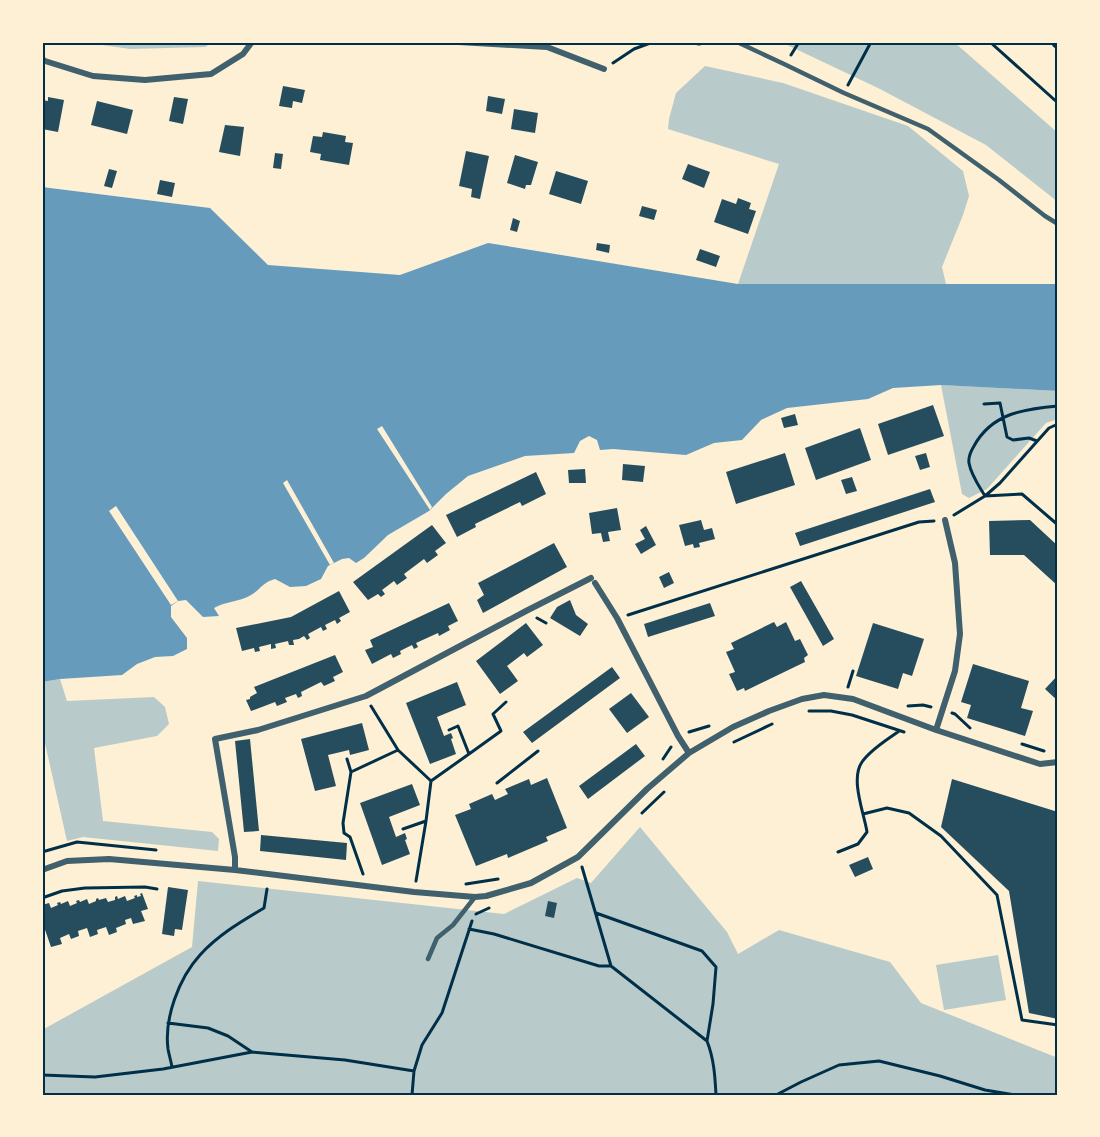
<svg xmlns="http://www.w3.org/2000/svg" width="1100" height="1137" viewBox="0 0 1100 1137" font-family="Cabin,sans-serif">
  <rect width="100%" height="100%" fill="#fdf0d5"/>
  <path fill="#b9caca" d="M82,42h131l-8,5 -75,2z
    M781,42h173l104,91v69l-72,-57 -108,-57z
    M705,66l78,17 125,43 55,45 6,25 -6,19 -21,52 4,17h-208l41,-120 -111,-35 1,-10 7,-26z
    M941,385l117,6v28l-12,4 -59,66 -18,9 -7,-4z
    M60,679l7,22 87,-4 11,10 4,17 -12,12 -63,12 9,73 109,11 7,7 -1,12 -135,-14 -16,4 -25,-111v-48z
    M640,827l87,105 11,22 41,-24 111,32 31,41 137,55v37h-1016v-65l150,-83 6,-66 306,33 73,-36 14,5z
    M998,955l8,45 -62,10 -8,-45z"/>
  <path fill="#669bbc" d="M42,187l168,21 58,57 132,10 88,-32 250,41h320v107l-117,-6 -48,3 -25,11 -81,9 -26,12 -19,20 -28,3 -28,12 -73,-6 -13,1 -3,-10 -8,-4 -9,5 -6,12 -49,3 -57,20 -22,18 -17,17 -41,24 -24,23 -8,5 -7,-5 -7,1 -14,7 -7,13 -15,7 -16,1 -15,-8c-12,3 -14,10 -24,16 -11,7 -25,6 -37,13l5,8 -16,1 -17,-17 -8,1 -7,5v11l16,21v11l-14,7 -18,1 -18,7 -15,11 -62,4 -18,3z"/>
  <path fill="#fdf0d5" d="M382,426l50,81 -2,3 -53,-81z
    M287,480l47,83 -4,2 -47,-82z
    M116,506l62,95 -7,4 -62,-94z"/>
  <path fill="#264d5e" d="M283,86l22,4 -3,13 -9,-2 -1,7 -13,-2z
    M488,96l17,3 -3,15 -16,-3z
    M48,97l16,3 -6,32 -16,-3v-29l6,1z
    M174,97l14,2 -5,25 -14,-3z
    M97,101l36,9 -6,24 -36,-9z
    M514,109l24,4 -3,20 -24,-4z
    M225,125l19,2 -4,29 -21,-4z
    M323,132l23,4 -1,6 8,1 -4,22 -29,-5 1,-6 -11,-2 3,-16 9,1z
    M466,151l23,5 -9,43 -9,-2 1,-8 -13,-3z
    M275,153l8,1 -2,15 -8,-1z
    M515,155l23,7 -7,23h-5l-1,4 -18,-6z
    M688,164l22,8 -6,16 -22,-9z
    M109,169l8,2 -5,17 -8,-2z
    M556,171l32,10 -7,23 -32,-10z
    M160,180l15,3 -3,14 -15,-3z
    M738,198l13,5 -2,6 7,2 -8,23 -34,-12 8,-23 14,5z
    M642,206l15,4 -3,10 -15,-4z
    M513,218l7,3 -3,11 -7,-2z
    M597,243l13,2 -1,8 -13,-3z
    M700,249l20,7 -4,11 -20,-7z
    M933,405l11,31 -56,19 -10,-31z
    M795,414l3,11 -14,3 -3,-10z
    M860,428l11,32 -55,20 -11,-32z
    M785,453l10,32 -59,19 -10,-32z
    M926,453l4,14 -10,3 -5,-14z
    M623,464l22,2 -2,16 -21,-2z
    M585,469l1,14h-17l-1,-13z
    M536,472l10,22 -24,12 -2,-4 -45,22 1,3 -19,10 -11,-22z
    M852,477l5,14 -11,3 -5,-14z
    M930,489l5,13 -135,44 -5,-13z
    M617,508l4,22 -13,2 2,9 -7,1 -2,-9 -9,1 -3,-21z
    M701,520l3,10 8,-2 3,11 -16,4 1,4 -6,1 -1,-4 -8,2 -6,-21z
    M1030,520l28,26v40l-34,-31h-34l-1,-34z
    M432,525l14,18 -11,8 3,4 -11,8 -3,-4 -20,15 3,4 -10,7 -3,-4 -12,9 3,4 -4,3 -3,-3 -10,6 -15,-18z
    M646,526l10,19 -15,9 -6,-10 10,-5 -5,-9z
    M554,543l13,24 -84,46 -6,-13 7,-5 -6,-12z
    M669,572l5,11 -10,5 -5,-11z
    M801,581l33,58 -11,7 -33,-59z
    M339,591l11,21 -11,6 2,3 -4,3 -2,-4 -10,5 2,4 -4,2 -2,-4 -13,7 2,4 -3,2 -3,-4 -5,3 -6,1 1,5h-5l-1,-4 -13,3 1,4 -5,1v-5l-12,3 1,4 -5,1 -1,-4 -12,3 -6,-23 55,-11z
    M570,600l6,15 12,9 -8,12 -30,-18 7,-11z
    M449,603l9,18 -10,5 2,4 -11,6 -1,-3 -22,10 2,4 -4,2 -2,-4 -12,6 1,3 -8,4 -2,-4 -19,10 -7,-14 8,-3 -3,-7z
    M710,603l5,13 -67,21 -4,-13z
    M774,622l3,5 9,-5 9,19 5,-2 8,16 -4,3 1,4 -60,29 -1,-3 -7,3 -8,-17 6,-2 -9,-20 8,-3 -3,-6z
    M526,623l17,22 -16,12 -3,-4 -17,13 11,15 -18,13 -24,-33z
    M873,623l51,16 -12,37 -9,-3 -5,16 -42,-13z
    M335,655l8,17 -10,5 2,4 -11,5 -3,-4 -20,10 1,4 -4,2 -2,-4 -11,4 2,4 -10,4 -2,-4 -24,9 -5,-11 4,-1v-2l7,-4 -3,-6z
    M973,664l56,17 -8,27 12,3 -8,25 -58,-18 4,-13 -10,-3z
    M612,667l8,11 -88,65 -9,-11z
    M1058,675v26l-13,-12z
    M457,682l9,23 -29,12 7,19 7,-3 2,5 -2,1 5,15 -26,10 -24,-61z
    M631,693l18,24 -22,16 -18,-24z
    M362,723l7,27 -19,5 -1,-5 -21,5 8,31 -21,5 -14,-52z
    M250,739l9,92 -15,1 -9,-91z
    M636,744l9,12 -57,43 -9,-13z
    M547,778l20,50 -21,9 2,4 -40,17 -1,-4 -31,12 -21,-51 16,-6 -2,-5 23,-10 3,6 13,-6 -3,-5 24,-10 2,6z
    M952,779l106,33v207l-29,-6 -20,-122 -68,-64z
    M412,784l8,21 -31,12 7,20 9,-4 2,6 -2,1 5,14 -28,11 -22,-62z
    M261,835l86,8 -1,17 -86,-9z
    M868,857l5,12 -18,8 -6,-12z
    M168,887l20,3 -6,40 -7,-1 -1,7 -12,-2z
    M142,893l6,16 -7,2 4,10 -12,3 -2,-6 -6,2 1,4 -10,4 1,4 -8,3 -3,-8 -9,3 1,4 -8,3 -3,-9 -9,3 1,5 -8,3 -2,-5 -9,4 2,6 -11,3 -9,-26v-16l7,-2 2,5 7,-3 -1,-2 3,-1 1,2 7,-3 2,5 7,-3 -1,-2 3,-1 1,2 7,-3 2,5 7,-3v-2l2,-1 1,2 7,-2 2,4 7,-2v-3l2,-1 1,3 7,-3 2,5 8,-3 -1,-2 3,-1v2l4,-1 -1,-2z
    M548,901l9,2 -3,15 -9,-2z"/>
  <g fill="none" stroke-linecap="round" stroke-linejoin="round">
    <path stroke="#003049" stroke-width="3" d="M688,42l11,2 10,-2
      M990,42l68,61
      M791,55l8,-13
      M613,63l21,-14 19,-7
      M848,85l23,-43
      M984,404l16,-1 7,34 6,3 16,-2 8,3
      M1058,406c-34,3 -66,7 -84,40 -3,5 -6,11 -5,17 2,12 10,23 16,33l37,-2 36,31
      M954,515l31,-19 15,-13 49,-55 9,-4
      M628,615l291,-93 15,-1
      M537,618l9,5
      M848,687l5,-16
      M908,706l15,-1 8,2
      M809,711h22l21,4 52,17
      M952,713l3,1 15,14
      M689,732l20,-6
      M734,742l38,-18
      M1022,744l22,7
      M398,750l33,31 -5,40 -23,8
      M469,754l32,-23 -8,-17 13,-12
      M347,759l4,13
      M663,759l8,-12
      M431,781l38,-27 -11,-28 -9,4
      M497,783l41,-32
      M642,813l22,-21
      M863,814l24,-6 22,5 32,23 56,59 25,125 36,5
      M42,852l35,-10 79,8
      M838,852l20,-8 9,-12c-3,-19 -17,-53 -5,-70 9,-13 25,-22 37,-31
      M582,867l29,99 96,75c7,18 8,35 9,54
      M363,874l-13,-37 -6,-4 -1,-10 8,-51 47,-22 -27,-44
      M416,881l10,-60
      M466,884l32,-5
      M42,898l20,-7 23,-3 60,-1 12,2
      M596,913l106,38 14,16 -3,37 -6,37
      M476,914l13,-6
      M469,929l25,5 105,32h12
      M168,1023l40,5 20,8 24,16
      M172,1067c-1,-6 -3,-12 -4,-18 -4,-31 11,-71 32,-94 18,-20 42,-34 64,-47l3,-19
      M42,1075l53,2 68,-8 89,-17 93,8 69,11
      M412,1095l2,-24 8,-26 20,-32 30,-92
      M776,1095l25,-13 38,-17 40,-4 61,15 45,14 30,5"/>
    <path stroke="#3f606c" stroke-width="4.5" d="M737,42l47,22 60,29 84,36 71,51 46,36 13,8
      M428,959l9,-21 16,-13 22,-28"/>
    <path stroke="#3f606c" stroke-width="6" d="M459,42l88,5 57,22
      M42,59l3,2 48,15 52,4 66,-6 32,-20 9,-12
      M595,583l22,35 61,118 11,17
      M936,730l19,-59 5,-37 -5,-71 -10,-43
      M42,870l25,-9 42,-2 126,11 179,22 61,5 11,-1 45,-13 47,-26 69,-68 42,-36 44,-26 36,-16 33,-12 22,-4 29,4 83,31 104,34 18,-2
      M235,870v-13l-20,-118 43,-9 108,-34 160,-85 65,-33"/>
    <path stroke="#003049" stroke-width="12" d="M1057,42l1,1"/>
  </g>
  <rect width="1100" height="1137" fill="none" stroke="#fdf0d5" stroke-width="87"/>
  <rect x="44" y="44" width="1012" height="1050" fill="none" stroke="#003049" stroke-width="2"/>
</svg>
